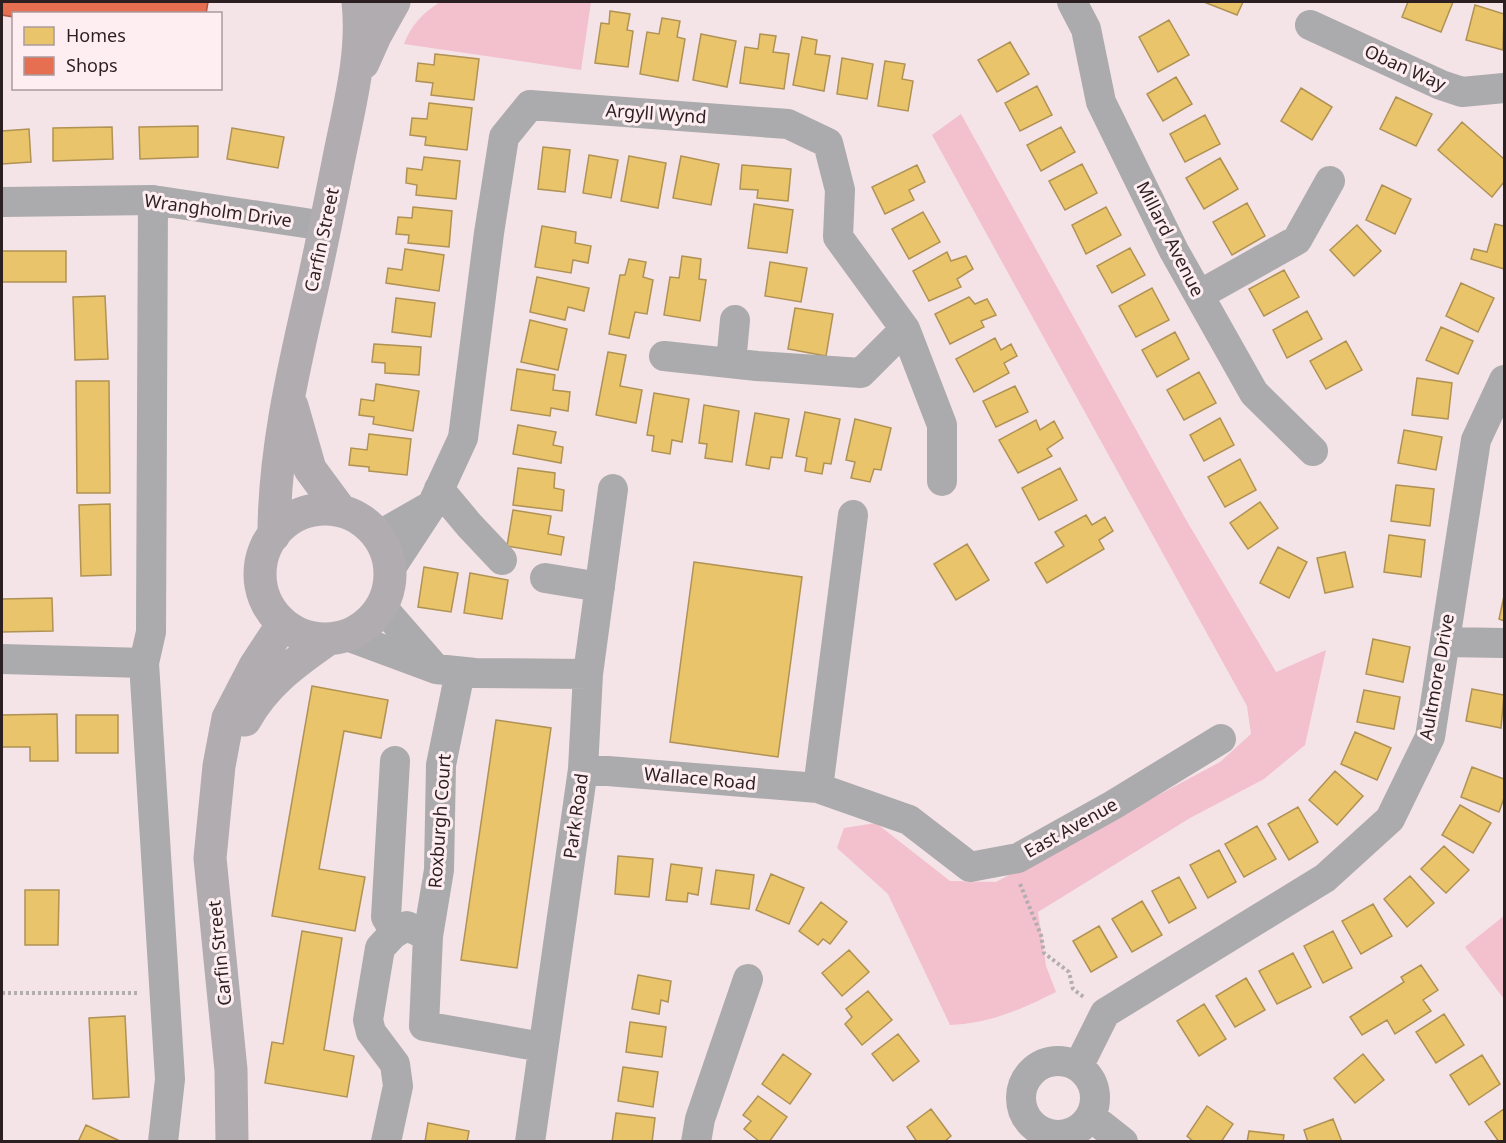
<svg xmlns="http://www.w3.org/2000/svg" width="1506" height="1143" viewBox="0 0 1506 1143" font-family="'Noto Sans',sans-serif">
  <rect width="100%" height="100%" fill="#f4e3e7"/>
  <path fill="#f3c0cd" d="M440,2h151l-10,68 -177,-26c7,-19 19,-31 36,-42z
    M961,114l224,404 91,154 50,-22 -21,95 -41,34 -74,39 -152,94 8,54 10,26c-36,18 -65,31 -106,33l-62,-131 -51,-46 7,-20 32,-5 74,58 46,1 224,-120 31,-28 -4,-28 -315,-571z
    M1504,916v83l-39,-52z"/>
  <path fill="#e9c46a" stroke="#b09254" stroke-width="1.5" d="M1204,2h39l-6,13z
    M1408,2h45l-12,30 -39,-15z
    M1475,5l29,9 -1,36 -37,-10z
    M610,11l20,3 -3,16 6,1 -5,36 -33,-4 6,-40 8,1z
    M662,18l18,3 -3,16 8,2 -7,42 -38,-7 7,-42 12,2z
    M1169,20l20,35 -31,17 -19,-35z
    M701,34l35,7 -9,46 -34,-7z
    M760,34l16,2 -3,16 16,2 -5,35 -44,-6 5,-36 13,2z
    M802,37l15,3 -2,14 15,2 -6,35 -31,-6z
    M1010,42l19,32 -32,18 -19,-32z
    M435,54l44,5 -5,41 -43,-5 2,-12 -17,-2 2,-18 16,2z
    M842,58l31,6 -6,35 -30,-5z
    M885,61l20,3 -3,15 11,2 -5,30 -30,-5z
    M1176,77l16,27 -29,17 -16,-27z
    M1037,86l15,29 -32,16 -15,-28z
    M1301,88l31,19 -20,33 -31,-19z
    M1396,97l36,17 -16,32 -36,-17z
    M429,103l43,5 -5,42 -42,-5 1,-8 -16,-2 2,-17 15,1z
    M1205,115l15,29 -35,18 -15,-28z
    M1462,122l42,37v23l-12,15 -54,-47z
    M198,126v31l-58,2 -1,-32z
    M112,127l1,32 -60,2v-33z
    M1061,127l14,25 -34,19 -14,-26z
    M232,128l52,9 -6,31 -51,-9z
    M29,129l2,33 -29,2v-33z
    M543,147l27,3 -5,42 -27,-3z
    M589,155l29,5 -7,38 -28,-5z
    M629,156l37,7 -8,45 -37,-7z
    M681,156l38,8 -8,41 -38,-7z
    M424,157l36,4 -4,38 -40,-4 1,-10 -11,-2 1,-15 15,2z
    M1220,158l18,31 -34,20 -18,-31z
    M1082,164l15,29 -32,17 -16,-29z
    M742,165l49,4 -3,32 -31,-3 1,-8 -18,-1z
    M917,165l8,17 -16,8 5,10 -29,14 -13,-27z
    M1382,185l29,14 -16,35 -29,-14z
    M1247,203l18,33 -33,19 -19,-33z
    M754,204l39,6 -6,43 -39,-5z
    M413,207l39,4 -3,36 -41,-4 1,-8 -13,-1 2,-17 14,1z
    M1106,207l15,28 -35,19 -14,-29z
    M923,212l17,30 -31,17 -17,-30z
    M1495,224l9,2v43l-33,-10 3,-10 13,3z
    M1357,225l24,26 -27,25 -24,-26z
    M542,226l34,6 -1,11 16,3 -3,17 -15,-3 -2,13 -36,-6z
    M1130,248l15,27 -33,18 -15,-27z
    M405,249l39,6 -5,36 -53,-8 2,-15 14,2z
    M2,251h64v31h-64z
    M947,252l4,9 15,-5 7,13 -16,10 4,8 -32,14 -16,-30z
    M682,256l19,3 -2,20 7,1 -6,41 -36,-6 6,-38 9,1z
    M629,259l17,3 -3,15 10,3 -6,34 -12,-2 -6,26 -20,-4 11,-59h5z
    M770,262l37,6 -6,34 -36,-6z
    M1284,270l15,27 -35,19 -15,-27z
    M537,277l52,11 -5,23 -16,-4 -3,13 -35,-8z
    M1461,283l33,15 -16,34 -32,-16z
    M1152,288l17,32 -33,17 -17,-31z
    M105,296l3,63 -33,1 -2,-63z
    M969,297l6,7 12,-5 9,16 -15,6 3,6 -34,17 -15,-30z
    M396,298l39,5 -4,34 -39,-5z
    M795,308l38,6 -7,42 -38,-7z
    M1307,311l15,28 -35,19 -14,-28z
    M530,320l37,9 -9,41 -37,-8z
    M1441,327l32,14 -15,33 -32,-14z
    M1175,332l14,27 -32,18 -15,-27z
    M995,338l6,12 10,-6 6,12 -13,7 5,10 -35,19 -18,-33z
    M1346,341l16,29 -36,19 -16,-28z
    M374,344l47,3 -2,28 -34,-2v-10l-13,-1z
    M608,352l18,3 -6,31 22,4 -6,33 -40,-8z
    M517,369l38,6 -2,15 17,2 -2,19 -17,-3 -1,8 -39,-6z
    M1199,372l17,31 -32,17 -17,-30z
    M1417,378l35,5 -4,36 -36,-4z
    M76,381h33l1,112h-33z
    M376,384l43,7 -6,40 -40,-7 1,-7 -15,-2 2,-16 13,2z
    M1015,386l13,26 -32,15 -13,-26z
    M654,393l35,6 -7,43 -10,-2 -2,14 -18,-3 2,-15 -7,-1z
    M704,405l35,6 -7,51 -27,-4 2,-14 -8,-1z
    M805,412l35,7 -9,45 -7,-1 -2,11 -17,-3 2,-13 -11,-2z
    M755,413l34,6 -7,39 -11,-1 -2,12 -23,-4z
    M1220,418l14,27 -30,16 -14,-26z
    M855,419l36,9 -10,42 -7,-1 -4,13 -19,-4 4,-16 -9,-2z
    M1036,420l4,10 14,-9 9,17 -16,11 5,7 -34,17 -19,-33z
    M518,425l38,7 -3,13 10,2 -2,16 -48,-9z
    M1404,430l38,7 -6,33 -38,-7z
    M369,434l42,5 -4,36 -38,-4v-4l-20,-2 2,-17 16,2z
    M1240,459l16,31 -31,17 -17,-30z
    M518,468l37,5 -1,15 10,2 -2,21 -49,-6z
    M1060,468l17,32 -38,20 -17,-32z
    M1396,485l38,4 -4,37 -39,-5z
    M1260,502l18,26 -30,21 -18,-26z
    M110,504l1,71 -30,1 -2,-71z
    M513,510l38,6 -3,18 16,3 -3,18 -54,-9z
    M1086,515l6,10 13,-8 8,14 -14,9 5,9 -57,34 -12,-20 29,-17 -9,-14z
    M1389,535l36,5 -4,37 -37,-5z
    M967,544l22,36 -33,20 -22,-36z
    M1278,547l29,15 -18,36 -29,-15z
    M1345,552l8,35 -28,6 -8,-35z
    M694,562l108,15 -24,180 -108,-15z
    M424,567l34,6 -7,39 -33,-5z
    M470,573l38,7 -6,39 -38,-6z
    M1504,596v25l-5,-2z
    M52,598l1,33 -51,1v-33z
    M1373,639l37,8 -7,35 -37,-8z
    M312,686l76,14 -7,38 -37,-7 -25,138 46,8 -10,54 -83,-15z
    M1472,689l32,6 -3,33 -35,-7z
    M1364,690l36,7 -6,32 -37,-7z
    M57,714l1,47h-28v-14h-28v-32z
    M76,715h42v38h-42z
    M496,720l55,8 -34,240 -56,-8z
    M1355,732l36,16 -14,32 -36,-16z
    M1472,767l32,12v19l-5,14 -38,-15z
    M1335,771l28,25 -26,29 -28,-25z
    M1460,805l31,18 -18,30 -31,-18z
    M1298,807l20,35 -29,18 -21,-36z
    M1257,826l19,33 -32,18 -19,-33z
    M1444,846l25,24 -23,23 -25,-24z
    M1219,850l17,32 -28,16 -18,-33z
    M618,856l35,3 -4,38 -34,-3z
    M671,864l31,4 -4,27 -10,-2 -1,9 -21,-2z
    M716,870l38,5 -5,34 -38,-5z
    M771,874l33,14 -15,36 -33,-14z
    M1410,876l24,27 -27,24 -23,-28z
    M1179,877l17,31 -27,15 -17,-32z
    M25,890h34l-1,55h-33z
    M1142,901l20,34 -30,17 -20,-33z
    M821,902l26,20 -17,22 -7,-5 -5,6 -19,-14z
    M1373,904l19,32 -31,18 -19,-33z
    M1099,926l18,31 -26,15 -18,-31z
    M302,931l40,7 -18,112 30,6 -7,41 -82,-14 7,-41 11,2z
    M1333,931l19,37 -29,15 -19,-37z
    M849,950l20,22 -27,24 -20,-23z
    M1293,953l18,34 -34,17 -18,-33z
    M1421,965l17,25 -15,10 8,11 -36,23 -8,-14 -25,15 -12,-18 54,-35 -3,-5z
    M638,975l33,6 -3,21 -7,-2 -2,14 -27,-5z
    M1246,978l19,32 -30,17 -19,-31z
    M868,991l24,29 -30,25 -17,-21 7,-7 -6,-8z
    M1204,1004l22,35 -27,17 -22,-35z
    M1444,1014l20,31 -28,18 -20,-31z
    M125,1016l4,81 -36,2 -4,-81z
    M630,1022l36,5 -4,30 -36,-5z
    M898,1034l21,27 -26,20 -21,-27z
    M783,1054l28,20 -21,30 -28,-20z
    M1363,1054l21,26 -29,23 -21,-25z
    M1482,1055l18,29 -31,21 -19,-30z
    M623,1067l35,5 -5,35 -35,-6z
    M758,1096l29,21 -18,25h-9l-16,-13 7,-8 -8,-6z
    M1207,1106l26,18 -12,18h-27l-7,-6z
    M931,1109l20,27 -7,6h-27l-10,-15z
    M1504,1109v33h-5l-14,-20z
    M616,1113l39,5 -3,24h-40z
    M1333,1119l9,23h-34l-4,-12z
    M428,1123l41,8 -2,11h-42z
    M86,1125l36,17h-44z
    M1249,1131l35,4 -1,7h-36z"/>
  <path fill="#e76f51" stroke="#af5743" stroke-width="1.5" d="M2,2h206l-2,12h-192v3l-12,-2z"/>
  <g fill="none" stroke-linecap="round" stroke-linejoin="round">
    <path stroke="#b3adb0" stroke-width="4" stroke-dasharray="3 3" stroke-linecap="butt" d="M1020,884l21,51 3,18 25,19 4,17 12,9
      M2,993h137"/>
    <path stroke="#abaaac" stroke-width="30" d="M1072,2l14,27 15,73 73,149 80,142 59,58
      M1310,25l131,60 21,7 42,-4
      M153,200l-2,432 -7,31 26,416 -7,63
      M2,202l151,-2 172,26
      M1199,295l98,-55 33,-59
      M664,356l93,10 104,7 44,-44
      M731,363l4,-43
      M439,489l30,36 33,35
      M378,536l49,-28
      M390,569l42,-64 31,-67 26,-205 15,-96 26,-32 258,19 40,19 12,47 -2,47 67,92 37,96v56
      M545,578l55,9
      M382,607l54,62
      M347,636l89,33 39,4 113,1
      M1445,642l59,1
      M2,659l142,4
      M583,769l235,19 91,32 61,47 48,-9 95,-53 108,-66
      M818,788l35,-273
      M395,932l-9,-15 9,-156
      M428,936l11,-66 2,-105 19,-93
      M1021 1098a37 37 0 1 1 74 0a37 37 0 1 1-74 0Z
      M1078,1067l27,-54 220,-135 65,-59 40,-82 46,-297 28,-60
      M1090,1116l33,26
      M386,1142l12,-56 -3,-22 -24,-32 -3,-12 12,-72 13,-14 14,-8 21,10 -4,90 118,21
      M530,1142l53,-373 5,-95 25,-185
      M696,1142l4,-23 48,-140"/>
    <path stroke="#b0acb0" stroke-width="33" d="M363,63l12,-27 19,-34
      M292,406l18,63 31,42
      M260 574a65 65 0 1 1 130 0a65 65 0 1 1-130 0Z
      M274,535c0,-80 18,-160 36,-238 10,-44 19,-89 28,-134 10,-52 26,-108 20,-161
      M245,720c20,-36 49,-57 82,-80
      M232,1142l-1,-72 -21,-212 9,-92 9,-48 27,-52 27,-41"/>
  </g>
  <g text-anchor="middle" stroke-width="6" stroke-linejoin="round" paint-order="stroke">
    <g font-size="18" fill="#2c1f22" stroke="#feeef1">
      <text transform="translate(1405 68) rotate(24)" y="6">Oban Way</text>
      <text transform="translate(656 114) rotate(4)" y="6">Argyll Wynd</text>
      <text transform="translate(218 211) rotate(8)" y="6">Wrangholm Drive</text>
      <text transform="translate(1170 239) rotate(63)" y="6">Millard Avenue</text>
      <text transform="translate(322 240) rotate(-78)" y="6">Carfin Street</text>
      <text transform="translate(1437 677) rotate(-80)" y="6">Aultmore Drive</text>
      <text transform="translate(700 779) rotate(5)" y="6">Wallace Road</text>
      <text transform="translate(576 816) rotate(-82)" y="6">Park Road</text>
      <text transform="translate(440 821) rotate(-86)" y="6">Roxburgh Court</text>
      <text transform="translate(1071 828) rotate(-29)" y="6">East Avenue</text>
      <text transform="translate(220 953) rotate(-96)" y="6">Carfin Street</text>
    </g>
  </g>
  <rect width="1506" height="1143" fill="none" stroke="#2c1f22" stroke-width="6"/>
  <rect x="12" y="12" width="210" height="78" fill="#feeef1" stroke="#aa9b9e" stroke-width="1.5"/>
  <rect x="24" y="27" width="30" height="18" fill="#e9c46a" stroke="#aa9b9e" stroke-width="1.5"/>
  <text x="66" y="42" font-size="18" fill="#2c1f22">Homes</text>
  <rect x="24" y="57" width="30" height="18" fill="#e76f51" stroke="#aa9b9e" stroke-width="1.5"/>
  <text x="66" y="72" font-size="18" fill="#2c1f22">Shops</text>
</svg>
